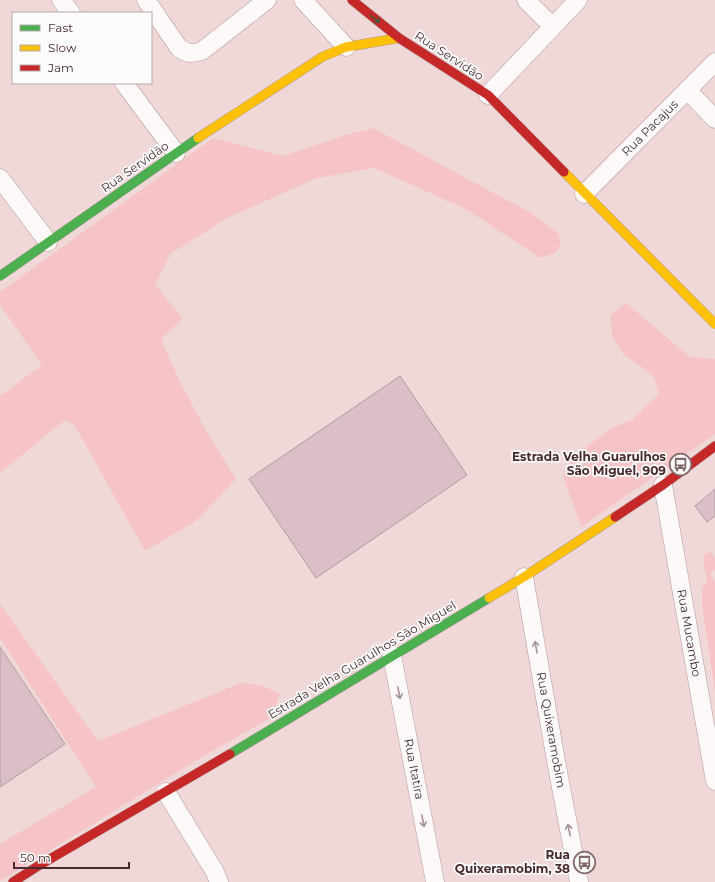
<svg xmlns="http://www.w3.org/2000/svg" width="715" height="882" viewBox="0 0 715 882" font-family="Montserrat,sans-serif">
  <rect width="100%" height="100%" fill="#f0d8d9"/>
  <path fill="#f6c3c7" d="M373,128l158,85 27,20 3,11 -6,9 -15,5 -74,-49 -92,-41 -57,10 -90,40 -57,36 -15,31 28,33 -22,21 19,43 25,47 31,50 -40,42 -51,30 -70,-125 -10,-6 -65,53v-77l42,-31 -42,-60v-13l213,-154 70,18 63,-21z
    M626,303l64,54 25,2v75l-134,93 -18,-51 9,-18 38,-29 23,-10 13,-13 13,-12 -5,-17 -12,-10 -17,-11 -13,-20 -1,-21z
    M710,551l5,7v11l-5,5 5,8v110l-13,-88v-17l5,-4 -4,-27z
    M0,604l98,137 143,-58 20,2 19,9 -8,23 -70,40 -202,124v-37l96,-57 -96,-149z"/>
  <path fill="#dbbec6" stroke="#b29ca1" d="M400,376l67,99 -151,103 -67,-99z
    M715,489v27l-8,6 -12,-16z
    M0,647l65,97 -65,43z"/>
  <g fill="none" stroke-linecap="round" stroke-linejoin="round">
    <defs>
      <path id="street" d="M61,0l10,13
        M146,0l33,48c8,6 13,6 23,3l65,-51
        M303,0l43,47
        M526,0l26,26
        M124,83l52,70
        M687,90l28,29
        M488,95l90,-95
        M0,178l48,64
        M584,194l131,-132
        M663,485l52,296
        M524,577l32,184 23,121
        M392,655l43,227
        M166,792l49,80 4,10"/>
      <path id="fast" d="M0,276l198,-138
        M230,754l259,-156"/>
      <path id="slow" d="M198,138l124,-81 24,-10 53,-9
        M564,172l151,152
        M489,598l35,-21 91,-60"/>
      <path id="jam" d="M352,0l47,38 89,57 76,77
        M615,517l48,-32 52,-39
        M13,882l25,-16 192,-112"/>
    </defs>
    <use href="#street" stroke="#b29a9c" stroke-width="19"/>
    <use href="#fast" stroke="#b29a9c" stroke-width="10"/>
    <use href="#slow" stroke="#b29a9c" stroke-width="10"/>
    <use href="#jam" stroke="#b29a9c" stroke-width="10"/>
    <use href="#street" stroke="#fdf9f9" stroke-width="18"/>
    <use href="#fast" stroke="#4caf50" stroke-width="9"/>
    <use href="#slow" stroke="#ffc107" stroke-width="9"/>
    <use href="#jam" stroke="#c62828" stroke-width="9"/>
  </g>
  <defs><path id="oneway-shaft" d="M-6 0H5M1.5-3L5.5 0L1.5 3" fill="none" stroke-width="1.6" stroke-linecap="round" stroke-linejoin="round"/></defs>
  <use stroke="#4a593b" href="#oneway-shaft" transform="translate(375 19) rotate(37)"/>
  <g stroke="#a39294">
    <use href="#oneway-shaft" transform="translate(536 647) rotate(-100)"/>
    <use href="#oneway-shaft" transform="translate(399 693) rotate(79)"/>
    <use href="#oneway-shaft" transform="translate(423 821) rotate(79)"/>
    <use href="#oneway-shaft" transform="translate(569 830) rotate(-101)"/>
  </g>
  <defs>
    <symbol id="bus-ring" viewBox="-11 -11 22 22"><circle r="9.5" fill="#fcfcfc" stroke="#83686a" stroke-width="1.5"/><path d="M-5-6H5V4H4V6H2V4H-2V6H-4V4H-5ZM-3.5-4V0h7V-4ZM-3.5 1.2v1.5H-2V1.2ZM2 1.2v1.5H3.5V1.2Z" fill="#83686a"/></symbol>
  </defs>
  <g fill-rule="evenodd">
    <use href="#bus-ring" x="668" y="452" width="25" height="25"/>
    <use href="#bus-ring" x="572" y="850" width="25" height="25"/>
  </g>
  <g text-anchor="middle" stroke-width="3.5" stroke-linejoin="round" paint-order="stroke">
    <g font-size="12" fill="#492b2f" stroke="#fcfcfc">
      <text transform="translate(449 56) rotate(33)" y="4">Rua Servidão</text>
      <text transform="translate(650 128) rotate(-45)" y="4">Rua Pacajus</text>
      <text transform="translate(135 167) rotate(-35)" y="4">Rua Servidão</text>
      <text transform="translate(689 633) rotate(80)" y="4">Rua Mucambo</text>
      <text transform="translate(362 660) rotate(-31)" y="4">Estrada Velha Guarulhos São Miguel</text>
      <text transform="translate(551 730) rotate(80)" y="4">Rua Quixeramobim</text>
      <text transform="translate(414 769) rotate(79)" y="4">Rua Itatira</text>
    </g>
    <g font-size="12" font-weight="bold" fill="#492b2f" stroke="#fcfcfc" text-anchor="end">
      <text x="666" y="461">Estrada Velha Guarulhos<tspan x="666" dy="14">São Miguel, 909</tspan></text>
      <text x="570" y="859">Rua<tspan x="570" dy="14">Quixeramobim, 38</tspan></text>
    </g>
  </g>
  <rect x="12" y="12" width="140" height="72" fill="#fcfcfc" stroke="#b4a8aa"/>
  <rect x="20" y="25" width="20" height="6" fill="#4caf50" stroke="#b4a8aa"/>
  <text x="48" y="32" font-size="12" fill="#492b2f">Fast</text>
  <rect x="20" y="45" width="20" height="6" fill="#ffc107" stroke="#b4a8aa"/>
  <text x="48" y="52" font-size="12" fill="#492b2f">Slow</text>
  <rect x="20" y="65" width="20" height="6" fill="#c62828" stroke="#b4a8aa"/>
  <text x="48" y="72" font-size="12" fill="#492b2f">Jam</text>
  <path d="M14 862v6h115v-6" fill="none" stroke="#492b2f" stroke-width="2"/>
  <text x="20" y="862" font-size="12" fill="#492b2f" stroke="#fcfcfc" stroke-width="3" paint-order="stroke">50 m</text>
</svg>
